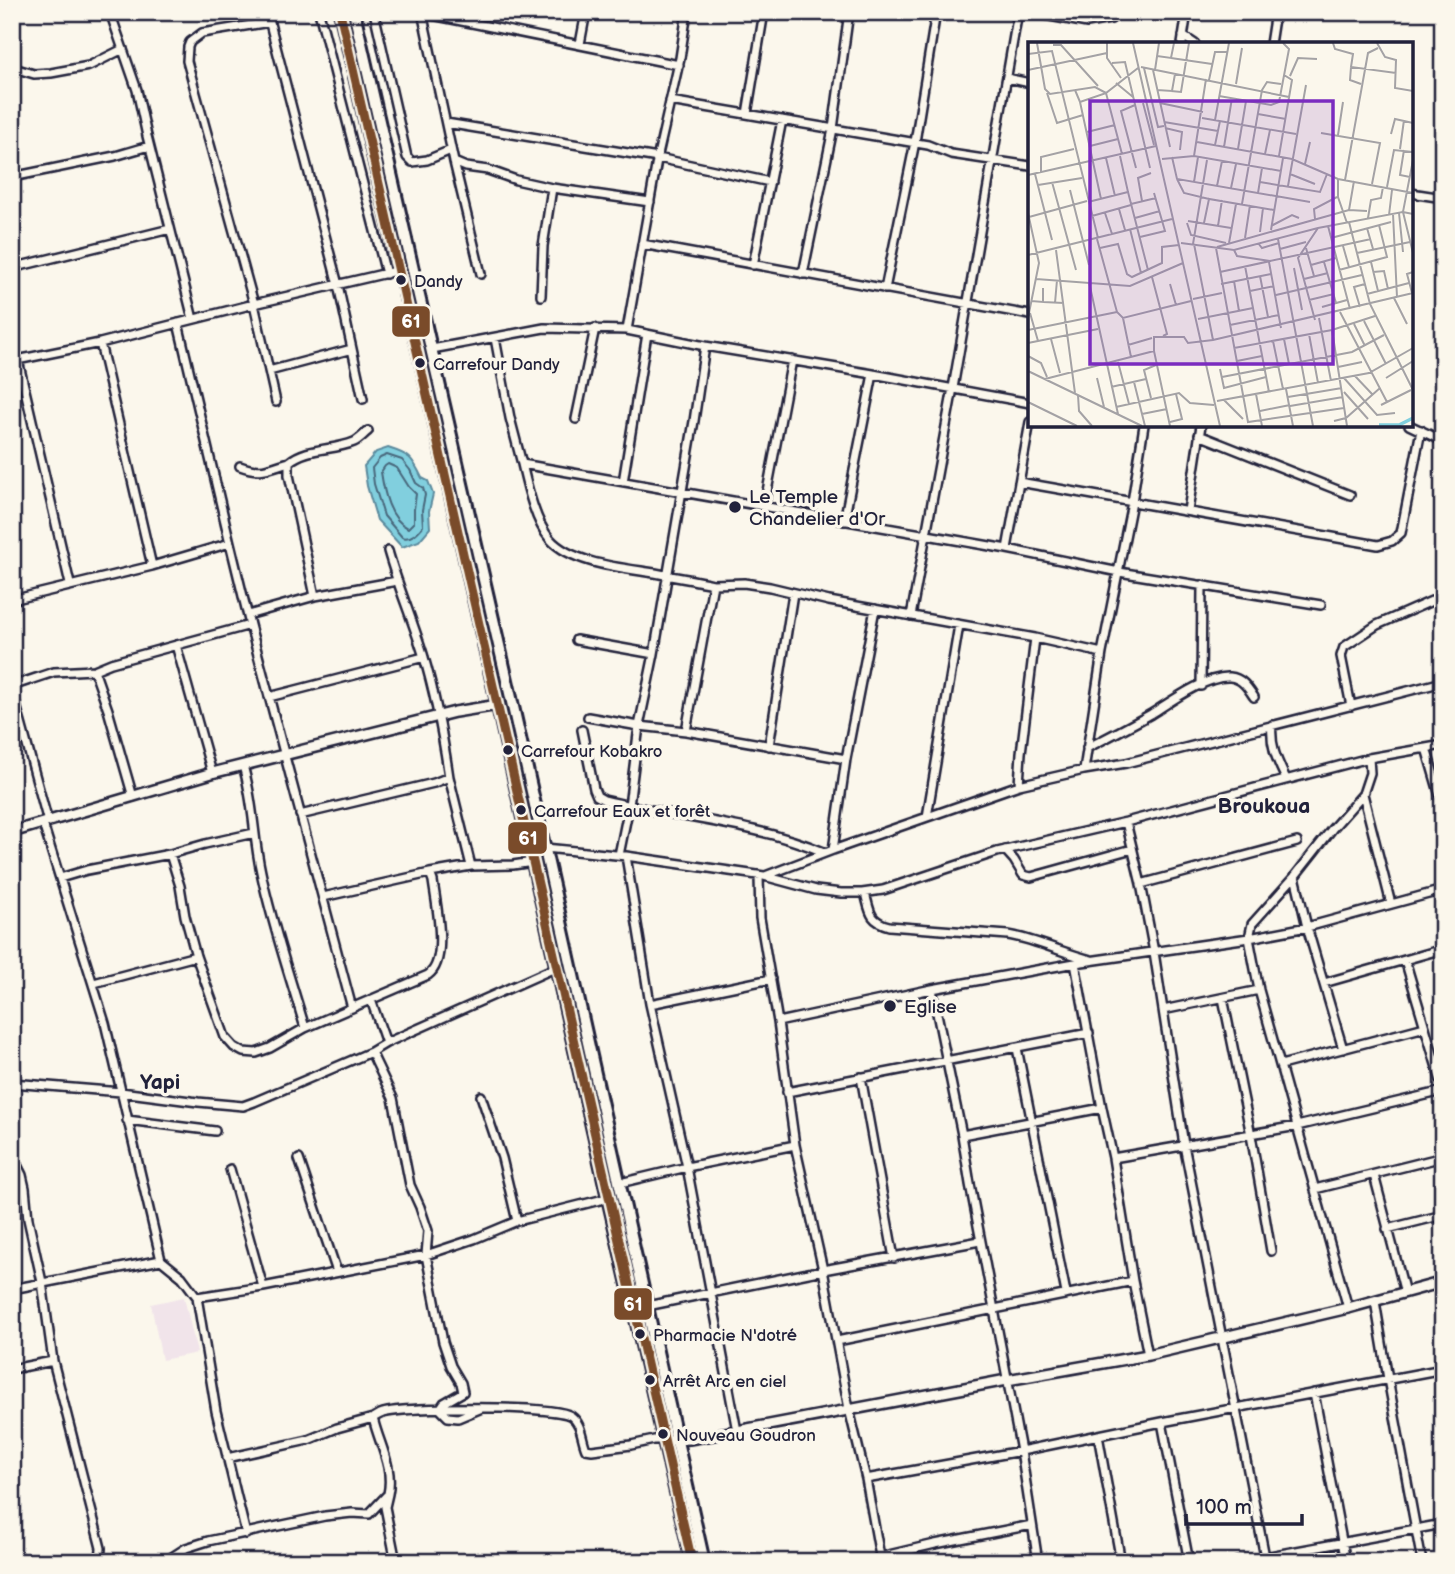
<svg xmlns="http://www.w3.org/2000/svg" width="1455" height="1574" viewBox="0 0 1455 1574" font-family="'Balsamiq Sans',sans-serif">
  <rect width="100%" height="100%" fill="#fbf7ec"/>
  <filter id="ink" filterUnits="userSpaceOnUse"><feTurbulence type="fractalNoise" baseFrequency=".0143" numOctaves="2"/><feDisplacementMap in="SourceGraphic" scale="14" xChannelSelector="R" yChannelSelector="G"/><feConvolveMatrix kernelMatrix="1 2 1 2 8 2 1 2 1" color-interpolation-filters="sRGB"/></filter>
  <g filter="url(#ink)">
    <path fill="#f1e4ea" d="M184,1297l13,56 -35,7 -11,-56z"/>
    <path fill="#81cfde" stroke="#5b8a9d" stroke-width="2" d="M388,448c22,7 24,9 34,30l6,3 5,13 -4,17 1,17 -11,13 -17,6 -25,-27 -10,-34 -3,-20 12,-14z"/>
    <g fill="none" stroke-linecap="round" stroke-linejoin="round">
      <path stroke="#48677c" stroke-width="2" d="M387,455l15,5 8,10 6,13 7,5 2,7 -3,15 1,16c-5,6 -12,14 -21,11l-18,-21 -10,-32 -2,-16 8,-10z
        M388,464l9,4 12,19 7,7 -2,15v13l-6,6c-19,-9 -24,-36 -27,-56l4,-6z"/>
      <defs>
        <path id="minor" d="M110,12l27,78 10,46 46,183
          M267,12l71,273 25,114
          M319,12l67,262
          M374,12l33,145 5,5 15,-2 24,-10
          M422,12l32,150 27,112
          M1028,12l59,11 24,-4 9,-7
          M422,13l257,52
          M270,22l-68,11 -12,9 -2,5 -1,14 67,243 22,98
          M1183,36l12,8
          M580,44l6,-32
          M1182,44l5,-32
          M1270,44l5,-32
          M17,69l17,5 17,-1 38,-7 34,-17
          M1007,78l23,5
          M670,101l258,44 23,9 79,12
          M747,114l17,-102
          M446,123l212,35 112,24
          M454,162l12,5 22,3 28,10 36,8 -9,58 -2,50
          M12,177l103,-21 34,-10
          M552,188l98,14
          M1411,193l32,5
          M642,244l388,71
          M753,265l29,-145
          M12,268l158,-39
          M803,274l30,-145 16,-117
          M885,289l30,-147 21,-130
          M627,330l31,-175 22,-97 7,-46
          M495,338l15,80 12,46 485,85 112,23 202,33
          M12,341l6,19 52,224
          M100,343l52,223
          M432,349l112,-21 83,2 78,16 168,28 157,29
          M12,361l88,-18 154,-39 146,-34
          M269,371l83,-22
          M576,419l19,-91
          M1409,425l34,16
          M1199,435l151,60
          M522,464c5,21 13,58 28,75 22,25 74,29 105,34 20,4 39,7 58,11
          M240,466c21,8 28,2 49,-4
          M623,482l24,-148
          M1019,482l359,63 14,-4 9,-8 20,-103
          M764,507l28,-147
          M1188,511l13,-86
          M844,521l29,-147
          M230,543l20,82 102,383
          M1007,549l23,-127
          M315,596l-26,-121v-13c18,-15 43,-11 65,-20 5,-2 9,-7 14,-11
          M12,600l140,-34 78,-23 -52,-220
          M248,615l67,-19 82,-15
          M911,616l42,-228 65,-376
          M576,640l78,14
          M176,645l36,128
          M94,670l14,40 25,87
          M12,686l42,-14 40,-2 17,-7 139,-38
          M1201,686l1,-101
          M12,690l36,132
          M269,697l155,-40
          M1351,706l-10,-50 3,-9 33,-22 66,-29
          M588,717l51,9 47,5 160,28
          M1272,725c-2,22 5,35 14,54
          M582,730l12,59 3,7 7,4c73,18 150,23 220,52
          M686,731l27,-147 31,-1 26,4 59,14 206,37 67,15
          M769,746l24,-153
          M1087,748c21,-11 43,-22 64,-34 19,-12 56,-39 79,-37 12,1 18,11 24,20
          M1426,748l17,58
          M243,766c11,35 10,71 18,106 11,53 29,104 44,156
          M1084,770l18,-117 30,-151 12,-77
          M449,777l22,89
          M1019,785l2,-32 14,-115
          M1363,794l28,110
          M300,815l134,-32 15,-6c-6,-41 -14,-83 -26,-123 -11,-35 -25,-68 -35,-103
          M927,817l32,-192
          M1126,822l15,62 13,68 30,193 82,417
          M43,824l62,199 56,237 21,17 15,20 66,-10 163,-32 48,-16 43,-18 91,-23
          M545,848l81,8 138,20 52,14 25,3h21l21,-3 114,-38 129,-30 243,-64 74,-13
          M833,850l13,-91 29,-150
          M1005,850l9,10 9,15 8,2 101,-28
          M170,854l35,-10 49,-11
          M619,855l10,-49 10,-80 15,-72 40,-233 11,-75
          M626,856l24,148 37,163 50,264
          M759,876l1,42 18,104 17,123 28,125 26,139 17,70 15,83
          M765,876l68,-26 186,-65 65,-15 42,-7 317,-81
          M1295,876l12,51 36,122
          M60,878l27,-8 83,-16 10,32 5,30 11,40 29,81 9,10 9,5 13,1 14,-5 35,-20 123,-53c21,-14 8,-71 5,-94l-3,-8 41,-7 42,-1 20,-3
          M1141,884l156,-42
          M865,893c5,18 4,28 24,33l119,9c29,5 55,18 83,25
          M323,897l107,-24
          M1405,960l38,128
          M1075,963l27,145 11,50 20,123 15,74
          M94,983l102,-27
          M1324,983l119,-34
          M932,989l30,146 8,49 51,267 17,111
          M1223,998l28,137 20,116
          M371,1000l15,43
          M650,1004l121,-25
          M1163,1010l96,-20
          M778,1022l154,-33 143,-26 174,-25 58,-11 136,-37
          M1017,1048l49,245
          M371,1052l22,46 17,87 10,22 8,24 -2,24 17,87 8,24 10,17 2,9 -19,11 -4,6 8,8 10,1 24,-10
          M1281,1065l144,-38
          M861,1077l33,181
          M12,1083l109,9 77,10 45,4 11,-4 117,-50 15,-9 171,-76
          M787,1092l302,-59
          M481,1096l21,62 15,63
          M127,1120l88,11
          M962,1135l140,-27
          M12,1155l10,20 3,13 3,31 14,63 11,79 48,187 -1,14
          M1113,1158l184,-32 146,-35
          M299,1159l38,113
          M230,1169l33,118
          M1374,1175l31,118
          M620,1183l67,-16 108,-22
          M1315,1189l128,-32
          M1387,1229l56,-14
          M12,1289l149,-29
          M197,1297l19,114 30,123
          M1375,1301l13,78 34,183
          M647,1306l176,-36 157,-29
          M1348,1308l-89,-318 -10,-52 3,-14 43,-48 37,-47 31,-35 7,-21 -1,-15
          M837,1341l296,-60
          M12,1369l41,-8
          M1314,1393l32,169
          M1162,1422l27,140
          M1098,1435l23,127
          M227,1458l81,-18 29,-12 36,-10
          M866,1479l155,-28 141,-29 281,-53
          M388,1494c6,-27 -9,-50 -15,-76 4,-2 6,-4 10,-5 21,-7 173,-8 188,3 11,8 10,21 15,33l6,1 39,-5 23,-5h11
          M880,1557l55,-13 97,-19
          M156,1562l13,-3 17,-11 22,-7 117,-25 27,-3 17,1 19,-20 -3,13 11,55
          M1237,1562l206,-38"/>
        <path id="tertiary" d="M12,832l200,-59 243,-61 43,-7
          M670,1440l19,-1 48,-8 270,-51 141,-25 200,-47 95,-26"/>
        <path id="primary" d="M340,12l84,364 184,822 84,364
          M354,12l158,690 192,860"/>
      </defs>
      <use href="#minor" stroke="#22223b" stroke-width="12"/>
      <use href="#tertiary" stroke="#22223b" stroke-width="14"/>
      <use href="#primary" stroke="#22223b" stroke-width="16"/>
      <use href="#minor" stroke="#fbf7ec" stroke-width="7"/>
      <use href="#tertiary" stroke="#fbf7ec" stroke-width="9"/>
      <use href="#primary" stroke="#fbf7ec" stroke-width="10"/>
      <defs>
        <path id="bus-1" d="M340,12c119,516 233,1034 352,1550"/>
      </defs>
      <use href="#bus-1" stroke="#fbf7ec" stroke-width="14"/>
      <use href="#bus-1" stroke="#7a4b2a" stroke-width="9"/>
    </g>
  </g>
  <g fill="#22223b" stroke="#fbf7ec" stroke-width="2.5">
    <circle cx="401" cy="280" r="6"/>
    <circle cx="420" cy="363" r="6"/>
    <circle cx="735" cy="507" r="7"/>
    <circle cx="508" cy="750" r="6"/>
    <circle cx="521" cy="810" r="6"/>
    <circle cx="890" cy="1006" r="7"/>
    <circle cx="640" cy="1334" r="6"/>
    <circle cx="650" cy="1380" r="6"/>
    <circle cx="663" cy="1434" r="6"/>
  </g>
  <g text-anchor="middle" stroke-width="7" stroke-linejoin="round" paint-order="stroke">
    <g font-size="17" fill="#22223b" stroke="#fbf7ec" text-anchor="start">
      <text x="414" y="287">Dandy</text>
      <text x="433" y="370">Carrefour Dandy</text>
      <text x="521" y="757">Carrefour Kobakro</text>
      <text x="534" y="817">Carrefour Eaux et forêt</text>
      <text x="653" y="1341">Pharmacie N'dotré</text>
      <text x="663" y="1387">Arrêt Arc en ciel</text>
      <text x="676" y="1441">Nouveau Goudron</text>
    </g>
    <g font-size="19" fill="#22223b" stroke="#fbf7ec" text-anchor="start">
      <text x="749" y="503">Le Temple<tspan x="749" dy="22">Chandelier d'Or</tspan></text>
      <text x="904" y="1013">Eglise</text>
    </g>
    <g font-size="21" font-weight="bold" fill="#22223b" stroke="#fbf7ec">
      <text x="1264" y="813">Broukoua</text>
      <text x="160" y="1089">Yapi</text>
    </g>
  </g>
  <g transform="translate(1028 42)">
    <rect width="385" height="385" fill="#fbf7ec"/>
    <path fill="none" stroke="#81cfde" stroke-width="3.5" d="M351,383h20l14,-7"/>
    <path fill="none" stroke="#a4a2a5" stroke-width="2" d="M9,1l8,46 5,5 45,-7 11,6 32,-25M79,1v15l14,20M105,1l87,383M305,1l2,6 18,5 -2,13 45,6M349,1l8,14 11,3 -1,28 18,3M25,3h8l37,41M0,12l24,-3 46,187M129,14l14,2 3,-15M143,16l41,6M84,21l13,-1 25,106M113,25l148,30M323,25l-1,13 11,4M116,26l14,59 6,-1M0,28l79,-17M125,28l17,77M127,28l4,-27M262,34l8,-18 19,1M181,38l6,-28h12M88,41l17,14M208,42l6,-36M47,48l5,12 26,-9 16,61M129,48l15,1 3,-17M143,49l10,1 8,-49M19,51l10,30 26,-8M191,54l52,9 8,-3 10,-53 -6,-6M52,60l21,97M115,61l11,42M132,61l43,9M107,63l-14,6 15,57M230,72l28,5M174,76l94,16M187,78l14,-77M136,80l54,9M137,86l17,4 -2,18M59,90l28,-7M293,91l59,10 -8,41M363,92l4,-15 18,4M310,93l5,-33M169,100l95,17 46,20 75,14M187,103l5,-24M62,104l28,-7M196,105l8,-49M210,107l8,-48M372,107l4,-29M376,108l-4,25 10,2M237,112l5,-24M166,114l12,-77M251,114l13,-76 -8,-5M144,115l5,22 133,23M78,116l9,38M134,117l32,-3 87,15M277,122l5,-22M13,130v-15l33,-8M7,132l17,66M262,132l25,10M0,133l128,-29M149,137l7,14 25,6M310,137v18l9,26M317,138l23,-127 10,-5M24,140l24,88M166,140l4,-25M232,140l60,10 7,-18M10,143l44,-7M189,144l5,-25M260,144l18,-101M359,145l7,-37 19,2M203,146l5,-24M42,148l19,75M100,150l20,78M230,151l4,-25M114,159l-4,-23 13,-5M60,160l40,-10 -8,-36M103,162l25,-6M214,162l20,-114 5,-8 14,2M91,167l6,21M321,168l5,-29M0,171l11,50 -11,55M77,171l7,21M371,171l4,39M365,172l4,83M385,172l-10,-2 10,41M361,173l3,-25M64,174l39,-11M1,175l58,-16M107,176l25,-7M340,176l3,-18 10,-2 2,-11M287,177l-1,-10 23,-12M160,179l43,7M321,180l21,82 43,86M159,181l4,12 35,8M176,181l5,-24 65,11M190,184l4,-26M243,184l21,-11 7,3M300,184l22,83M339,186l6,21M102,187l11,44M243,188l12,-72M232,190l3,-24M112,195l25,-6 -11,-38M217,196l5,-33M303,196l60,-16M69,197l20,73 6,6 68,-17M250,197l35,187M153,201l53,7 84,-22 85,-16 10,-52M201,201l7,-39M230,201l4,5 17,-5M165,202l14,-84M166,202l19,96M315,204l6,21M189,205l132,-37 18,1M72,206l18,-4 9,30 5,3 30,-14v-16l17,-2M188,206l32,174 62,-9M278,206l8,28M252,207l26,-7M28,208l19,143M206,208l3,6 33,5M329,211l53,-11M0,213l144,-36M241,220l12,66M296,220l12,41M343,220l7,29M283,223l25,-7M217,224l24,126M266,226l8,42M311,228l48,-13 -8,-32M192,230l151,-33M345,230l11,-1 4,18M232,234l8,41M124,235l15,57 -4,2M8,237l94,7 53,-23M276,237l24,-6M206,239l5,30M61,240l29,132M142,242l6,21M193,242l50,-10M222,249l24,-5M384,251l-5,-19 6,-2M339,252l42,-11M248,253l86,-20M366,256l13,26M165,257l29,-6M281,258l25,-6M3,259l12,1v-14M15,260l21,1M27,261l2,-23M294,265l25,-7M332,265l-6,-20 11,-3M312,270l47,90M2,271l8,28M95,276l8,39M291,276l12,63M170,277l55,-11M287,278l-17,-62 20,-30M336,279l22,43M326,282l11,22M202,283l49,-10M0,288l89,-18M304,288l15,96M281,292l9,49M23,297l9,34M256,297l5,25M245,299l10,48M0,301l70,-14M100,303l24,-7M206,306l98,-18 43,-14M126,309v-14h30l4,6 25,-3 200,-47M0,314l13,7 6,14M209,319l25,-5M90,320l11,42M310,325l24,-5M192,327l4,19 42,-11M0,329l114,55M327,334l17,18M194,335l130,-25 32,-17M69,336l7,29M316,336l33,37 18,-2M358,336l27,-17M17,337l109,-28 16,75M106,340l11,44M83,345l35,-8M258,347l7,37M316,350l24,27M228,352l6,32M50,353l1,16 13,15M260,355l54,-9M123,356l-7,-28 12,-5M196,358l19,19M189,359l152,-28 44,-25M0,360l49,24M353,363l30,-15M262,364l53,-9M88,365l63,-14 11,10 24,2M232,369l30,-6M282,371l34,-5M114,372l25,-5M306,379l12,-3 34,-30M142,380l12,-3 -6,-25"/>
    <path fill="#7b2cbf" fill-opacity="0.15" stroke="#7b2cbf" stroke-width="3.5" d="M62,59h243v263h-243z"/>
    <rect width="385" height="385" fill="none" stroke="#22223b" stroke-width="3.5"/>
  </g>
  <g stroke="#fbf7ec" stroke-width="2.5">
    <rect x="391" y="305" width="40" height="33" rx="7" fill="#7a4b2a"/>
    <rect x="507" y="821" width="41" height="34" rx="7" fill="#7a4b2a"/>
    <rect x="613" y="1287" width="40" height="34" rx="7" fill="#7a4b2a"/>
  </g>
  <g font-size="19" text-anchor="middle" font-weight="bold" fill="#fff">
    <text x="411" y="328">61</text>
    <text x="528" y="845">61</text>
    <text x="633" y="1311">61</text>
  </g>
  <rect width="1455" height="1574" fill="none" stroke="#fbf7ec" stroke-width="42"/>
  <rect x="21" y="21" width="1413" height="1532" fill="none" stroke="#22223b" stroke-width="2.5" filter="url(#ink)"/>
  <path d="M1186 1514v10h116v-10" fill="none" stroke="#22223b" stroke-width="3.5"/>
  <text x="1196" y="1514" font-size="21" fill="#22223b" stroke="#fbf7ec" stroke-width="5" paint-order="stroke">100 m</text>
</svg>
